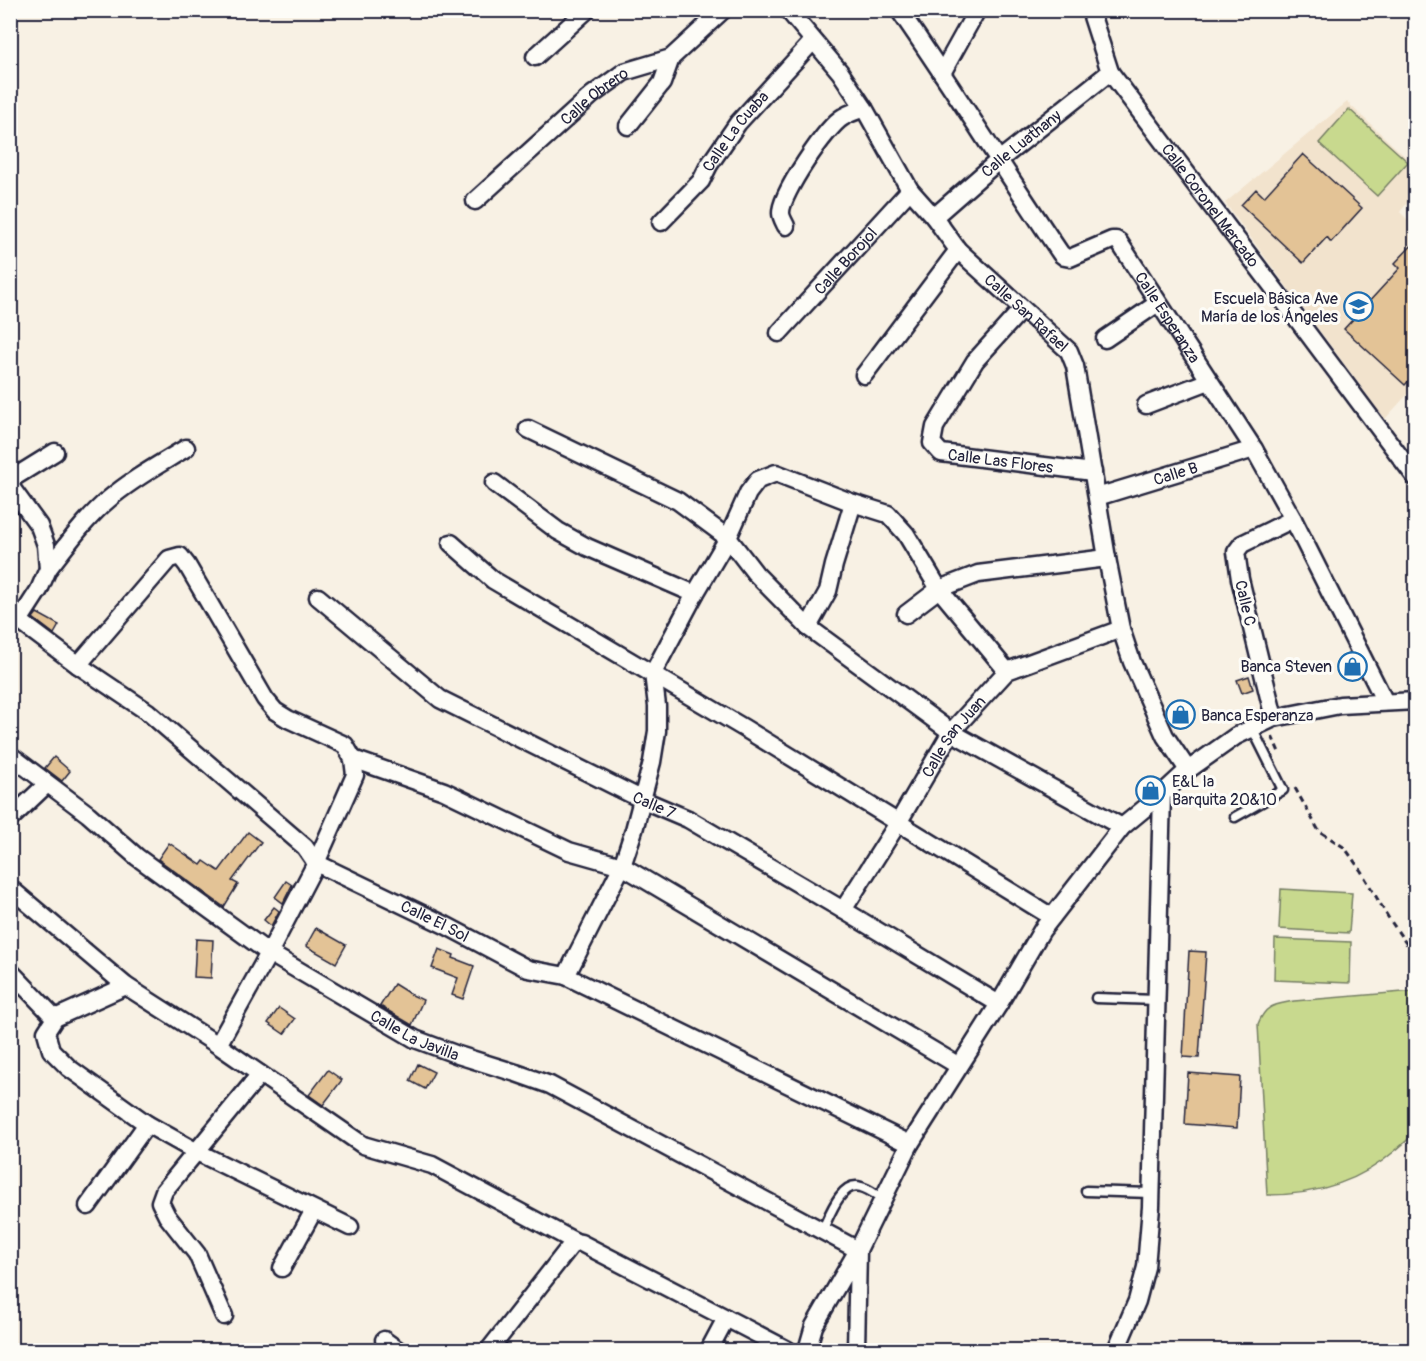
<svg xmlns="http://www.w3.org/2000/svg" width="1426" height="1361" viewBox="0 0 1426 1361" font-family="Pangolin,sans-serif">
  <rect width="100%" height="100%" fill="#f8f1e4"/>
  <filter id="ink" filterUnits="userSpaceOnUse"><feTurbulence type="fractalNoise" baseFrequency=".0167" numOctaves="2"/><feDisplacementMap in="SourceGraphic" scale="12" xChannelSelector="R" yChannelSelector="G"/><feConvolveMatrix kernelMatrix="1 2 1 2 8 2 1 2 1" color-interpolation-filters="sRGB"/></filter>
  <g filter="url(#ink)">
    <path fill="#f2e3cd" d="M1347,102l68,64v27l-15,19 15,15v159l-30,33 -160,-216z"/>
    <path fill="#c8d98e" stroke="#757e64" stroke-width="1.5" d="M1349,109l59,53 -31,34 -58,-53z
      M1281,889l71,4 -3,40 -70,-4z
      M1275,939l76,3 -1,41 -76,-3z
      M1415,991l1,139c-5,8 -13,14 -20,20 -36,32 -82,45 -129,45l-9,-171c8,-20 17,-19 36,-23z"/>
    <path fill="#e3c396" stroke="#22223b" stroke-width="1.5" d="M1303,154l59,54 -31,34 -4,-5 -24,26 -62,-58 15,-16 8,8z
      M1416,241v132l-11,12 -61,-56 56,-61 -5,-5z
      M37,613l22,12 -5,9 -21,-16z
      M1249,676l4,13 -11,4 -5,-13z
      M54,757l16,14 -8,10 -17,-13z
      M248,832l13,10 -29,39 6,3 -14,23 -66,-48 11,-16 32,22 3,-4 15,10z
      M286,881l6,4 -9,18 -8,-6z
      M274,907l5,4 -8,15 -7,-6z
      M316,928l30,17 -10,18 -30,-17z
      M196,939l17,1 -2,38 -17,-1z
      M439,949l15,6 -1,3 21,8 -11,33 -11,-4 6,-17 -26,-10z
      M1189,951l17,1 -7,106 -16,-1z
      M394,984l16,10 13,6 -11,25 -32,-19z
      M279,1008l16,11 -11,15 -16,-11z
      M418,1064l16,8 -9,17 -15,-8z
      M328,1070l14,10 -19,25 -14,-10z
      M1188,1073l52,4 -3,51 -52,-4z"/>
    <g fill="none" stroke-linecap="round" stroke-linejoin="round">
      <defs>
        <path id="lane" d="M1235,817l48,-27 -31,-62
          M1096,998l61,2
          M1086,1191l65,2
          M822,1231c7,-14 19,-51 39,-44 8,2 15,8 22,12"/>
        <g id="street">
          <path id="s1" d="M788,10l52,62 24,36 46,82 24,27 24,33 111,101 6,15 32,192 14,71 11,33 33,74 23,34"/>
          <path id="s2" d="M899,10c56,80 107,163 162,244l4,3 5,1 42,-18h4l3,2 135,207 39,70 92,183"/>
          <path id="s3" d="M1090,10l20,62 175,231 131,175"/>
          <path d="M535,57l52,-47"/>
          <path d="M942,73l35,-63"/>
          <path d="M628,126l34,-43 9,-25"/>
          <path id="s4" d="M475,201l117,-106 32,-23 47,-14 52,-48"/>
          <path id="s5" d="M934,217l64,-56 112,-89"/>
          <path id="s6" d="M661,222l40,-41 8,-16 29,-42 75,-82"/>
          <path d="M786,226c-2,-4 -5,-9 -5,-13 -1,-18 46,-87 62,-96 6,-4 14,-6 21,-9"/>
          <path id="s7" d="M1022,309l-47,52 -40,66 -3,16 9,10 152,19"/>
          <path id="s8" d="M779,333l131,-143"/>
          <path d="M1105,339l53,-36"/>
          <path d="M864,375l94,-125"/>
          <path d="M1146,405l63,-24"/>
          <path d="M528,429l150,72 50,37 27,35 53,54 143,105 171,95"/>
          <path d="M494,483l64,48 29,16 108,47"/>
          <path d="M10,485l3,-7 42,-26"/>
          <path d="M10,486l29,40 7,19 2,24 -9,21 -20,31"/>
          <path id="s9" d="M1097,497l157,-48"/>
          <path d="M451,543l42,37 251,148 308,189"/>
          <path d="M48,569c19,-24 37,-50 61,-70 23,-20 51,-35 77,-51"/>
          <path id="s10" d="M318,597l122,102 201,100 47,20 155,91 156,94"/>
          <path id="s11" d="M10,614l68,51 70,47 157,135 11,16 129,62 83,44 38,7 344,168"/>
          <path d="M906,614l33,-25 39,-15 129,-16"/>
          <path d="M808,627l20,-36 6,-26 19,-62 35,11 18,20 33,55 68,82"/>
          <path d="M78,665l91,-106 11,-3 7,9 78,134 10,12 13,8 57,26 8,14 2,16 -39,88 -47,90 -51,92"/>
          <path d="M1274,718l-34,-139 -4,-27 6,-8 51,-25"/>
          <path id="s12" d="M10,755l78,59 49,43 132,96 146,86 43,16 58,18 34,12 308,165 -44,76 -7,24"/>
          <path d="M353,759l91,32 125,60 53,15 337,200"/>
          <path d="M10,819l37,-35"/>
          <path d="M10,888l116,98 92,59 145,100 69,20 144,77 5,1 207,107"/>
          <path id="s13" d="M843,910l55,-87 53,-91 56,-61 114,-42"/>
          <path d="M10,971l45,47"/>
          <path d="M566,976l56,-110 12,-36 18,-68 5,-31v-25l-4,-33 42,-79 33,-56 20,-45 10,-13 18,-7 77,30"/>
          <path d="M126,986l-71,32 -9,14 5,18 18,18 78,56 50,28 153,75"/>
          <path d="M88,1206l59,-82"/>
          <path d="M282,1268l32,-58"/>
          <path d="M224,1316l-27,-62 -30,-38 -7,-14 4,-11 96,-117"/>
          <path d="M384,1340l14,10"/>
          <path d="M489,1350l83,-106 4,-2"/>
          <path d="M709,1350l17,-32"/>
          <path d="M856,1350l2,-100 52,-106 89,-140 43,-74 80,-103 40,-33 26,-24 48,-34 38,-18 66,-13 76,-4"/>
          <path d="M1116,1350l21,-49 9,-34 5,-60 11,-413"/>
        </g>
      </defs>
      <use href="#lane" stroke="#22223b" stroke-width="13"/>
      <use href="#street" stroke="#22223b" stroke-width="21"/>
      <path stroke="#22223b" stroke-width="3" stroke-dasharray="6 4.5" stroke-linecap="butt" d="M1272,736l7,16
        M1295,788l24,43 26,17 16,23 27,46 28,41"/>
      <use href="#lane" stroke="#fdfcf7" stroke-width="8"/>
      <use href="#street" stroke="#fdfcf7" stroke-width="16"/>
    </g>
  </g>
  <defs>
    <symbol id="school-ring" viewBox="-11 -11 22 22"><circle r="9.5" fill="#fdfcf7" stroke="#1f6fb2" stroke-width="1.5"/><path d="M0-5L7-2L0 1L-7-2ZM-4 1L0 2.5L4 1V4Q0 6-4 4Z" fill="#1f6fb2"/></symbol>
    <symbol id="shop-ring" viewBox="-11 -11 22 22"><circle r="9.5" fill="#fdfcf7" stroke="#1f6fb2" stroke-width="1.5"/><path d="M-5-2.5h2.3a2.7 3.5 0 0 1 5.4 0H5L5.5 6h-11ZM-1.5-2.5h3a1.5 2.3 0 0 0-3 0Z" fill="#1f6fb2"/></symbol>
  </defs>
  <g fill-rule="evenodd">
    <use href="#school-ring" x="1342" y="290" width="33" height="33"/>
    <use href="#shop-ring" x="1336" y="650" width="33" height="33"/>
    <use href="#shop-ring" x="1164" y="698" width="33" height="33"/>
    <use href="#shop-ring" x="1134" y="774" width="33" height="33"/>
  </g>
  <g text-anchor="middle" stroke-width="6" stroke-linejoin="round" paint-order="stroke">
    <g font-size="16" fill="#22223b" stroke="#fdfcf7">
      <text dy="6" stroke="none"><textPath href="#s4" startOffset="159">Calle Obrero</textPath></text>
      <text dy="6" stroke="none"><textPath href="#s6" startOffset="118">Calle La Cuaba</textPath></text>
      <text dy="6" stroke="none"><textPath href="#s5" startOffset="114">Calle Luathany</textPath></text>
      <text dy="6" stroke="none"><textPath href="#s3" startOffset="232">Calle Coronel Mercado</textPath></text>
      <text dy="6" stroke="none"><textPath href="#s8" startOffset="98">Calle Borojol</textPath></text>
      <text dy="6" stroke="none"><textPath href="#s1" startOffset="388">Calle San Rafael</textPath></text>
      <text dy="6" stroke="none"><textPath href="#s2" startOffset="446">Calle Esperanza</textPath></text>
      <text dy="6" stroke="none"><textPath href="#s7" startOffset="237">Calle Las Flores</textPath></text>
      <text dy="6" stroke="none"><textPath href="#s9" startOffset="82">Calle B</textPath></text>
      <text transform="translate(1246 603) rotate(77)" y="6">Calle C</text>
      <text dy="6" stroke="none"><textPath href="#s13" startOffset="206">Calle San Juan</textPath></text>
      <text dy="6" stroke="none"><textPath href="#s10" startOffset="398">Calle 7</textPath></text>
      <text dy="6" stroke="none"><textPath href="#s11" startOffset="528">Calle El Sol</textPath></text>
      <text dy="6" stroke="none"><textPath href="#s12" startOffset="494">Calle La Javilla</textPath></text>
    </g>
    <g font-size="16" fill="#22223b" stroke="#fdfcf7" text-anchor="end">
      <text x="1338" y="304">Escuela Básica Ave<tspan x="1338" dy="18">María de los Ángeles</tspan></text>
      <text x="1332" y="672">Banca Steven</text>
      <text x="1201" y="721" text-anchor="start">Banca Esperanza</text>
      <text x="1172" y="787" text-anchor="start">E&amp;L la<tspan x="1172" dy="18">Barquita 20&amp;10</tspan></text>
    </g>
  </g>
  <rect width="1426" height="1361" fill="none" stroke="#fdfcf7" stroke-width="36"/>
  <rect x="18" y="18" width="1390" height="1325" fill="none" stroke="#22223b" stroke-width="2" filter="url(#ink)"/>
</svg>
